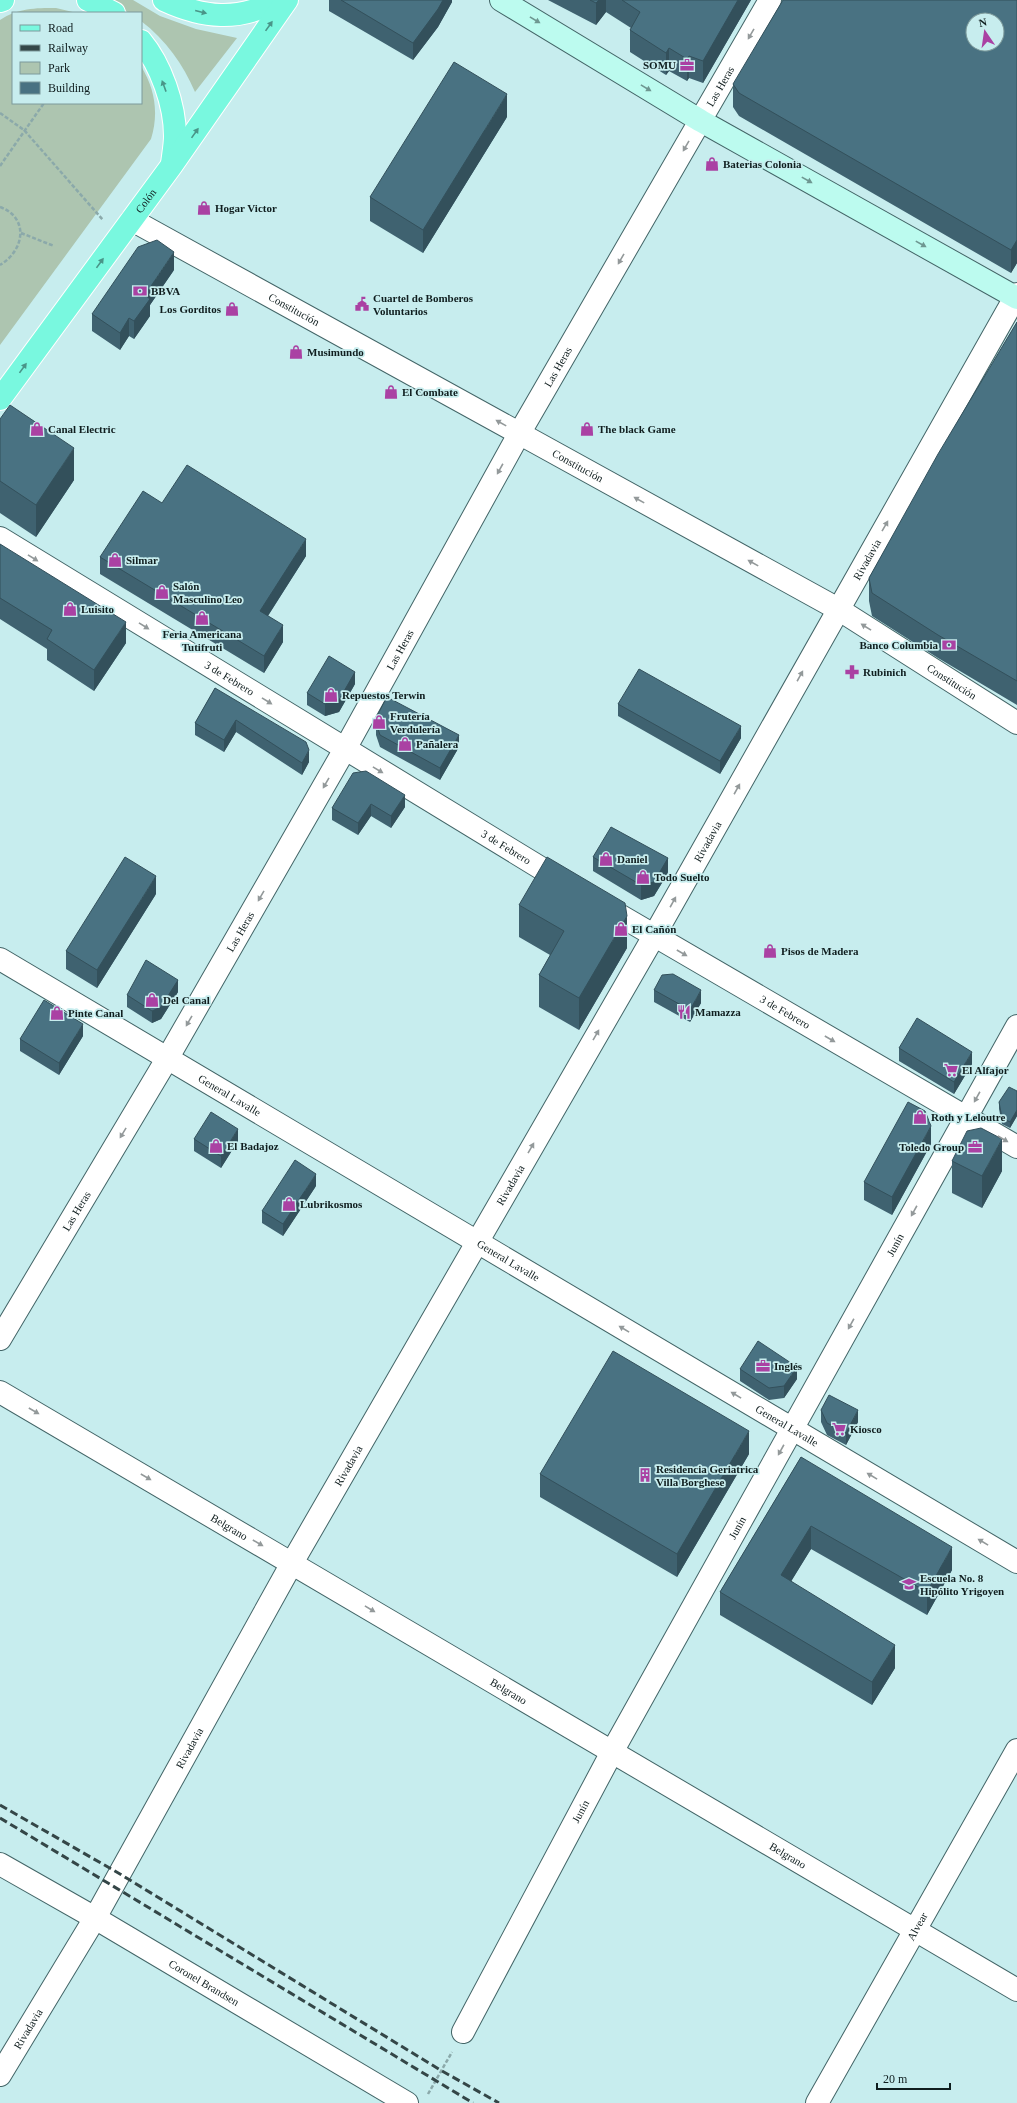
<svg xmlns="http://www.w3.org/2000/svg" width="1017" height="2103" viewBox="0 0 1017 2103" font-family="Georgia,serif">
  <rect width="100%" height="100%" fill="#c7edee"/>
  <path fill="#adc5b0" d="M110,0h23l27,16 36,13 41,9 -42,54c-12,-28 -29,-52 -54,-71v-8h-12z
    M56,8l21,5h-64v90h128v-37c14,23 18,47 10,73l-151,206v-325c18,-12 35,-12 56,-12z"/>
  <g fill="none" stroke-linecap="round" stroke-linejoin="round">
    <defs>
      <g id="minor">
        <path id="s1" d="M132,220l706,389 179,114"/>
        <path id="s2" d="M0,959l1017,603"/>
        <path id="s3" d="M0,1339l167,-280 178,-310 174,-315 251,-434"/>
        <path id="s4" d="M0,1392l1017,598"/>
        <path id="s5" d="M0,1864l95,54 312,185"/>
        <path id="s6" d="M463,2032l149,-280 405,-726"/>
        <path id="s7" d="M0,2075l95,-157 197,-355 362,-627 363,-642"/>
        <path id="s8" d="M817,2103l200,-353"/>
      </g>
      <g id="tertiary">
        <path id="s9" d="M0,538l567,346"/>
        <path id="s10" d="M602,905l415,242"/>
      </g>
      <path id="secondary" d="M501,0l200,121 316,177"/>
      <g id="primary">
        <path d="M88,0l26,13"/>
        <path d="M164,0c39,18 75,22 113,0"/>
        <path d="M0,1l3,-1"/>
        <path d="M141,41c20,24 34,64 34,95 0,9 -2,19 -3,28"/>
        <path id="s11" d="M0,399l172,-234 115,-165"/>
      </g>
    </defs>
    <use href="#minor" stroke="#436567" stroke-width="24"/>
    <use href="#tertiary" stroke="#436567" stroke-width="24"/>
    <use href="#secondary" stroke="#436567" stroke-width="24"/>
    <use href="#primary" stroke="#fff" stroke-width="24"/>
    <path stroke="#8ba9aa" stroke-width="2.5" stroke-dasharray="4 2" stroke-linecap="butt" d="M0,113l24,17 79,90
      M0,166l44,-63
      M0,207c30,11 24,44 0,58
      M21,233l33,13
      M428,2094l24,-42"/>
    <use href="#minor" stroke="#fff" stroke-width="22"/>
    <use href="#tertiary" stroke="#fff" stroke-width="22"/>
    <use href="#secondary" stroke="#bcfbef" stroke-width="22"/>
    <use href="#primary" stroke="#79f8df" stroke-width="22"/>
    <path stroke="#344647" stroke-width="3" stroke-dasharray="8 4" stroke-linecap="butt" d="M0,1805l120,69 322,197 57,32
      M0,1818l473,285"/>
  </g>
  <path fill="#3f6270" d="M329,0h123v2l-14,25 -25,33 -84,-49z
    M548,0h203l-48,83 -14,-5 -2,3 -18,-10 -3,4 -36,-23v-22l1,-2 -25,-16 -10,13z
    M1017,0v263l-6,10 -272,-157 -6,-9v-23z
    M507,117l-84,136 -53,-32v-24z
    M174,270l-24,35v11l-16,23 -5,-3 -9,14 -28,-19v-17z
    M1017,322v383l-79,-47 -66,-42 -3,-15v-23z
    M0,419l74,61 -38,57 -36,-24z
    M162,503l144,53 -38,60 15,26 -19,31 -164,-99v-17z
    M0,544l126,99 -32,48 -47,-31v-11l-47,-30z
    M355,684l-16,28 -14,4 -18,-11v-12z
    M215,688l94,74 -7,13 -66,-43 -12,20 -29,-17v-12z
    M618,704l123,34 -21,36 -102,-58z
    M376,723l83,24 -19,33 -60,-33 -4,-12z
    M366,771l39,36 -14,21 -20,-12 -13,19 -26,-15v-12z
    M593,857l75,16 -14,23 -13,4 -48,-29z
    M156,894l-59,94 -31,-19v-18z
    M519,905l108,43 -48,82 -40,-23v-32l11,-20 -31,-18z
    M654,990l47,13 -11,19 -36,-20z
    M178,992l-17,27 -9,4 -25,-16v-12z
    M83,1036l-24,39 -39,-24v-12z
    M899,1048l73,16 -18,30 -55,-33z
    M1017,1091v25l-7,12 -8,-4 -3,-15v-7z
    M194,1139l44,2 -17,27 -27,-17z
    M931,1144l-39,71 -28,-15v-18z
    M952,1161l50,10 -20,37 -30,-15z
    M316,1186l-33,50 -21,-13v-12z
    M740,1369l57,10 -13,19 -15,2 -29,-19z
    M821,1410l37,12 -12,23 -19,-10 -6,-13z
    M749,1454l-72,123 -137,-80v-23z
    M801,1457l151,113 -25,45 -116,-66 -20,32 104,87 -23,37 -152,-90v-23z"/>
  <path fill="#33505b" d="M443,0h9v2l-14,25 -25,33v-17z
    M599,0h7v12l-10,13v-22z
    M738,0h13l-48,83v-22z
    M669,48v23l-3,4v-22z
    M689,56v22l-2,3v-22z
    M507,94v23l-84,136v-23z
    M1017,240v23l-6,10v-23z
    M174,252v18l-24,35v11l-16,23v-18l11,-26z
    M129,318v18l-9,14v-17z
    M74,448v32l-38,57v-32z
    M306,539v17l-46,72v-17z
    M126,622v21l-32,48v-21z
    M283,625v17l-19,31v-17z
    M355,672v12l-16,28 -14,4v-12z
    M236,720v12l-12,20v-12z
    M741,726v12l-21,36v-13z
    M459,735v12l-19,33v-12z
    M309,750v12l-7,13v-12z
    M405,795v12l-14,21v-12z
    M371,804v12l-13,19v-12z
    M668,858v15l-14,23 -13,4v-15z
    M156,876v18l-59,94v-18z
    M627,916v32l-48,82v-32z
    M178,980v12l-17,27 -9,4v-12z
    M701,990v13l-11,19v-12z
    M83,1024v12l-24,39v-12z
    M972,1052v12l-18,30v-12z
    M1017,1110v6l-7,12v-6z
    M931,1126v18l-39,71v-18z
    M238,1129v12l-17,27v-12z
    M1002,1139v32l-20,37v-32z
    M316,1174v12l-33,50v-12z
    M797,1367v12l-13,19v-12z
    M858,1410v12l-12,23v-12z
    M749,1431v23l-72,123v-23z
    M811,1526v23l-30,49v-23z
    M952,1547v23l-25,45v-23z
    M895,1645v23l-23,37v-23z"/>
  <path fill="#497282" stroke="#33505b" fill-rule="evenodd" d="M341,0h102l-5,9 -25,34z
    M590,0h9l-3,3z
    M622,0h116l-35,61 -14,-5 -2,3 -18,-11 -3,5 -36,-23 10,-18z
    M783,0h234v240l-6,10 -272,-157 -6,-9zM973,20h24v24h-24z
    M454,62l53,32 -84,136 -53,-33z
    M157,240l17,12 -29,43 5,4 -16,22 -5,-3 -9,15 -28,-19 46,-67z
    M1017,322v359l-79,-46 -66,-42 -3,-15 69,-124z
    M10,405l64,43 -38,57 -36,-24v-62z
    M187,465l119,74 -46,72 23,14 -19,31 -164,-99 43,-66 19,12z
    M0,544l126,78 -32,48 -47,-31 5,-9 -52,-32z
    M329,656l26,16 -16,28 -14,4 -18,-11z
    M639,669l102,57 -21,35 -102,-57z
    M215,688l91,54 3,8 -7,13 -66,-43 -12,20 -29,-17z
    M387,697l72,38 -19,33 -60,-33 -4,-12 2,-9z
    M366,771l39,24 -14,21 -20,-12 -13,19 -26,-15 21,-35z
    M611,827l57,31 -14,24 -13,3 -48,-28z
    M125,857l31,19 -59,94 -31,-19z
    M547,857l78,46 2,13 -48,82 -40,-23 25,-44 -45,-26z
    M146,960l32,20 -17,27 -9,4 -25,-16z
    M673,974l28,16 -11,20 -36,-20 8,-15z
    M44,1000l39,24 -24,39 -39,-24z
    M917,1018l55,34 -18,30 -55,-34z
    M1009,1087l8,4v19l-7,12 -8,-4 -3,-16z
    M908,1102l17,9 6,15 -39,71 -28,-15z
    M211,1112l27,17 -17,27 -27,-17z
    M981,1128l21,11 -20,37 -30,-15 15,-30z
    M295,1160l21,14 -33,50 -21,-13z
    M758,1341l39,26 -13,19 -15,2 -29,-19z
    M613,1351l136,80 -72,123 -137,-80z
    M829,1395l29,15 -12,23 -19,-10 -6,-13z
    M801,1457l151,90 -25,45 -116,-66 -30,49 114,70 -23,37 -152,-90z"/>
  <defs><path id="oneway-solid" d="M-6-.8H1V-3.2L6.5 0L1 3.2V.8H-6Z"/></defs>
  <g fill="#499588">
    <use href="#oneway-solid" transform="translate(201 12) rotate(14)"/>
    <use href="#oneway-solid" transform="translate(269 26) rotate(-55)"/>
    <use href="#oneway-solid" transform="translate(164 86) rotate(-110)"/>
    <use href="#oneway-solid" transform="translate(195 133) rotate(-55)"/>
    <use href="#oneway-solid" transform="translate(100 263) rotate(-54)"/>
    <use href="#oneway-solid" transform="translate(23 368) rotate(-54)"/>
  </g>
  <g fill="#6e9791">
    <use href="#oneway-solid" transform="translate(535 20) rotate(31)"/>
    <use href="#oneway-solid" transform="translate(646 88) rotate(31)"/>
    <use href="#oneway-solid" transform="translate(807 180) rotate(29)"/>
    <use href="#oneway-solid" transform="translate(921 244) rotate(29)"/>
  </g>
  <g fill="#93999a">
    <use href="#oneway-solid" transform="translate(751 34) rotate(120)"/>
    <use href="#oneway-solid" transform="translate(686 146) rotate(120)"/>
    <use href="#oneway-solid" transform="translate(621 259) rotate(120)"/>
    <use href="#oneway-solid" transform="translate(501 423) rotate(-151)"/>
    <use href="#oneway-solid" transform="translate(500 469) rotate(119)"/>
    <use href="#oneway-solid" transform="translate(639 500) rotate(-151)"/>
    <use href="#oneway-solid" transform="translate(885 526) rotate(-60)"/>
    <use href="#oneway-solid" transform="translate(33 558) rotate(32)"/>
    <use href="#oneway-solid" transform="translate(753 563) rotate(-151)"/>
    <use href="#oneway-solid" transform="translate(144 626) rotate(32)"/>
    <use href="#oneway-solid" transform="translate(866 627) rotate(-148)"/>
    <use href="#oneway-solid" transform="translate(800 676) rotate(-61)"/>
    <use href="#oneway-solid" transform="translate(267 701) rotate(32)"/>
    <use href="#oneway-solid" transform="translate(378 770) rotate(31)"/>
    <use href="#oneway-solid" transform="translate(326 783) rotate(120)"/>
    <use href="#oneway-solid" transform="translate(737 789) rotate(-61)"/>
    <use href="#oneway-solid" transform="translate(261 896) rotate(120)"/>
    <use href="#oneway-solid" transform="translate(673 902) rotate(-61)"/>
    <use href="#oneway-solid" transform="translate(682 953) rotate(30)"/>
    <use href="#oneway-solid" transform="translate(189 1021) rotate(120)"/>
    <use href="#oneway-solid" transform="translate(596 1035) rotate(-60)"/>
    <use href="#oneway-solid" transform="translate(830 1039) rotate(30)"/>
    <use href="#oneway-solid" transform="translate(977 1097) rotate(119)"/>
    <use href="#oneway-solid" transform="translate(123 1133) rotate(121)"/>
    <use href="#oneway-solid" transform="translate(1003 1139) rotate(31)"/>
    <use href="#oneway-solid" transform="translate(531 1148) rotate(-60)"/>
    <use href="#oneway-solid" transform="translate(914 1211) rotate(119)"/>
    <use href="#oneway-solid" transform="translate(851 1324) rotate(119)"/>
    <use href="#oneway-solid" transform="translate(624 1329) rotate(-149)"/>
    <use href="#oneway-solid" transform="translate(736 1395) rotate(-149)"/>
    <use href="#oneway-solid" transform="translate(34 1411) rotate(30)"/>
    <use href="#oneway-solid" transform="translate(781 1450) rotate(119)"/>
    <use href="#oneway-solid" transform="translate(872 1476) rotate(-149)"/>
    <use href="#oneway-solid" transform="translate(146 1477) rotate(30)"/>
    <use href="#oneway-solid" transform="translate(983 1542) rotate(-149)"/>
    <use href="#oneway-solid" transform="translate(258 1543) rotate(30)"/>
    <use href="#oneway-solid" transform="translate(370 1609) rotate(31)"/>
  </g>
  <defs>
    <symbol id="office-bare" viewBox="-9 -9 18 18"><path d="M-6-3h4V-5.5h4V-3h4V5H-6ZM-1-4.5V-3h2v-1.5ZM-6 0V1H6V0Z" fill="#aa41a3" stroke="#c7edee" stroke-width="2.5" paint-order="stroke"/></symbol>
    <symbol id="shop-bare" viewBox="-9 -9 18 18"><path d="M-5-2.5h2.3a2.7 3.5 0 0 1 5.4 0H5L5.5 6h-11ZM-1.5-2.5h3a1.5 2.3 0 0 0-3 0Z" fill="#aa41a3" stroke="#c7edee" stroke-width="2.5" paint-order="stroke"/></symbol>
    <symbol id="bank-bare" viewBox="-9 -9 18 18"><path d="M-6-4H6V4H-6ZM0-2.3a2.3 2.3 0 1 0 0 4.6a2.3 2.3 0 1 0 0-4.6Z" fill="#aa41a3" stroke="#c7edee" stroke-width="2.5" paint-order="stroke"/></symbol>
    <symbol id="civic-bare" viewBox="-9 -9 18 18"><path d="M-.6-6.5H3V-4.5H.6V-3L4-1V1h2V6H-6V1h2V-1L-.6-3ZM-1.2 2.5V6h2.4V2.5Z" fill="#aa41a3" stroke="#c7edee" stroke-width="2.5" paint-order="stroke"/></symbol>
    <symbol id="pharmacy-bare" viewBox="-9 -9 18 18"><path d="M-2-6h4v4h4v4h-4v4h-4v-4h-4v-4h4Z" fill="#aa41a3" stroke="#c7edee" stroke-width="2.5" paint-order="stroke"/></symbol>
    <symbol id="restaurant-bare" viewBox="-9 -9 18 18"><path d="M-5-6h1v4h1v-4h1v4h1v-4h1v5L-1.5 .5V6h-2V.5L-5-1ZM5-6V6H3V1.5H1.5Q1.5-4 5-6Z" fill="#aa41a3" stroke="#c7edee" stroke-width="2.5" paint-order="stroke"/></symbol>
    <symbol id="supermarket-bare" viewBox="-9 -9 18 18"><path d="M-6-5.5h2.5l.6 2H6L4.5 2H-2.5L-4.4-4H-6ZM-1.5 3.2a1.3 1.3 0 1 0 .1 0ZM3 3.2a1.3 1.3 0 1 0 .1 0Z" fill="#aa41a3" stroke="#c7edee" stroke-width="2.5" paint-order="stroke"/></symbol>
    <symbol id="building-bare" viewBox="-9 -9 18 18"><path d="M-4-6H4V6H1V3H-1V6H-4ZM-2.5-4.3h1.7v1.8h-1.7ZM.8-4.3h1.7v1.8H.8ZM-2.5-1h1.7V.8h-1.7ZM.8-1h1.7V.8H.8Z" fill="#aa41a3" stroke="#c7edee" stroke-width="2.5" paint-order="stroke"/></symbol>
    <symbol id="school-bare" viewBox="-9 -9 18 18"><path d="M0-5L7-2L0 1L-7-2ZM-4 1L0 2.5L4 1V4Q0 6-4 4Z" fill="#aa41a3" stroke="#c7edee" stroke-width="2.5" paint-order="stroke"/></symbol>
  </defs>
  <g fill-rule="evenodd">
    <use href="#office-bare" x="677" y="55" width="20" height="20"/>
    <use href="#shop-bare" x="702" y="154" width="20" height="20"/>
    <use href="#shop-bare" x="194" y="198" width="20" height="20"/>
    <use href="#bank-bare" x="130" y="281" width="20" height="20"/>
    <use href="#civic-bare" x="352" y="294" width="20" height="20"/>
    <use href="#shop-bare" x="222" y="299" width="20" height="20"/>
    <use href="#shop-bare" x="286" y="342" width="20" height="20"/>
    <use href="#shop-bare" x="381" y="382" width="20" height="20"/>
    <use href="#shop-bare" x="27" y="419" width="20" height="20"/>
    <use href="#shop-bare" x="577" y="419" width="20" height="20"/>
    <use href="#shop-bare" x="105" y="550" width="20" height="20"/>
    <use href="#shop-bare" x="152" y="582" width="20" height="20"/>
    <use href="#shop-bare" x="60" y="599" width="20" height="20"/>
    <use href="#shop-bare" x="192" y="608" width="20" height="20"/>
    <use href="#bank-bare" x="939" y="635" width="20" height="20"/>
    <use href="#pharmacy-bare" x="842" y="662" width="20" height="20"/>
    <use href="#shop-bare" x="321" y="685" width="20" height="20"/>
    <use href="#shop-bare" x="369" y="712" width="20" height="20"/>
    <use href="#shop-bare" x="395" y="734" width="20" height="20"/>
    <use href="#shop-bare" x="596" y="849" width="20" height="20"/>
    <use href="#shop-bare" x="633" y="867" width="20" height="20"/>
    <use href="#shop-bare" x="611" y="919" width="20" height="20"/>
    <use href="#shop-bare" x="760" y="941" width="20" height="20"/>
    <use href="#shop-bare" x="142" y="990" width="20" height="20"/>
    <use href="#restaurant-bare" x="674" y="1002" width="20" height="20"/>
    <use href="#shop-bare" x="47" y="1003" width="20" height="20"/>
    <use href="#supermarket-bare" x="941" y="1060" width="20" height="20"/>
    <use href="#shop-bare" x="910" y="1107" width="20" height="20"/>
    <use href="#shop-bare" x="206" y="1136" width="20" height="20"/>
    <use href="#office-bare" x="965" y="1137" width="20" height="20"/>
    <use href="#shop-bare" x="279" y="1194" width="20" height="20"/>
    <use href="#office-bare" x="753" y="1356" width="20" height="20"/>
    <use href="#supermarket-bare" x="829" y="1419" width="20" height="20"/>
    <use href="#building-bare" x="635" y="1465" width="20" height="20"/>
    <use href="#school-bare" x="899" y="1574" width="20" height="20"/>
  </g>
  <g text-anchor="middle" stroke-width="3.5" stroke-linejoin="round" paint-order="stroke">
    <g font-size="11" font-weight="bold" fill="#0f1d1e" stroke="#c7edee" text-anchor="start">
      <text x="676" y="69" text-anchor="end">SOMU</text>
      <text x="723" y="168">Baterias Colonia</text>
      <text x="215" y="212">Hogar Victor</text>
      <text x="151" y="295">BBVA</text>
      <text x="373" y="302">Cuartel de Bomberos<tspan x="373" dy="13">Voluntarios</tspan></text>
      <text x="221" y="313" text-anchor="end">Los Gorditos</text>
      <text x="307" y="356">Musimundo</text>
      <text x="402" y="396">El Combate</text>
      <text x="48" y="433">Canal Electric</text>
      <text x="598" y="433">The black Game</text>
      <text x="126" y="564">Silmar</text>
      <text x="173" y="590">Salón<tspan x="173" dy="13">Masculino Leo</tspan></text>
      <text x="81" y="613">Luisito</text>
      <text x="202" y="638" text-anchor="middle">Feria Americana<tspan x="202" dy="13">Tutifruti</tspan></text>
      <text x="938" y="649" text-anchor="end">Banco Columbia</text>
      <text x="863" y="676">Rubinich</text>
      <text x="342" y="699">Repuestos Terwin</text>
      <text x="390" y="720">Frutería<tspan x="390" dy="13">Verdulería</tspan></text>
      <text x="416" y="748">Pañalera</text>
      <text x="617" y="863">Daniel</text>
      <text x="654" y="881">Todo Suelto</text>
      <text x="632" y="933">El Cañón</text>
      <text x="781" y="955">Pisos de Madera</text>
      <text x="163" y="1004">Del Canal</text>
      <text x="695" y="1016">Mamazza</text>
      <text x="68" y="1017">Pinte Canal</text>
      <text x="962" y="1074">El Alfajor</text>
      <text x="931" y="1121">Roth y Leloutre</text>
      <text x="227" y="1150">El Badajoz</text>
      <text x="964" y="1151" text-anchor="end">Toledo Group</text>
      <text x="300" y="1208">Lubrikosmos</text>
      <text x="774" y="1370">Inglés</text>
      <text x="850" y="1433">Kiosco</text>
      <text x="656" y="1473">Residencia Geriatrica<tspan x="656" dy="13">Villa Borghese</tspan></text>
      <text x="920" y="1582">Escuela No. 8<tspan x="920" dy="13">Hipólito Yrigoyen</tspan></text>
    </g>
    <g font-size="11" fill="#0f1d1e" stroke="#c7edee">
      <text dy="4" stroke="none"><textPath href="#s3" startOffset="1445">Las Heras</textPath></text>
      <text dy="4" stroke="none"><textPath href="#s11" startOffset="246">Colón</textPath></text>
      <text dy="4" stroke="none"><textPath href="#s1" startOffset="185">Constitución</textPath></text>
      <text dy="4" stroke="none"><textPath href="#s3" startOffset="1121">Las Heras</textPath></text>
      <text dy="4" stroke="none"><textPath href="#s1" startOffset="509">Constitución</textPath></text>
      <text dy="4" stroke="none"><textPath href="#s7" startOffset="1746">Rivadavia</textPath></text>
      <text dy="4" stroke="none"><textPath href="#s3" startOffset="797">Las Heras</textPath></text>
      <text dy="4" stroke="none"><textPath href="#s9" startOffset="269">3 de Febrero</textPath></text>
      <text dy="4" stroke="none"><textPath href="#s1" startOffset="941">Constitución</textPath></text>
      <text dy="4" stroke="none"><textPath href="#s7" startOffset="1422">Rivadavia</textPath></text>
      <text dy="4" stroke="none"><textPath href="#s9" startOffset="593">3 de Febrero</textPath></text>
      <text dy="4" stroke="none"><textPath href="#s3" startOffset="473">Las Heras</textPath></text>
      <text dy="4" stroke="none"><textPath href="#s10" startOffset="212">3 de Febrero</textPath></text>
      <text dy="4" stroke="none"><textPath href="#s2" startOffset="267">General Lavalle</textPath></text>
      <text dy="4" stroke="none"><textPath href="#s7" startOffset="1026">Rivadavia</textPath></text>
      <text dy="4" stroke="none"><textPath href="#s3" startOffset="149">Las Heras</textPath></text>
      <text dy="4" stroke="none"><textPath href="#s6" startOffset="898">Junín</textPath></text>
      <text dy="4" stroke="none"><textPath href="#s2" startOffset="591">General Lavalle</textPath></text>
      <text dy="4" stroke="none"><textPath href="#s2" startOffset="915">General Lavalle</textPath></text>
      <text dy="4" stroke="none"><textPath href="#s7" startOffset="702">Rivadavia</textPath></text>
      <text dy="4" stroke="none"><textPath href="#s4" startOffset="266">Belgrano</textPath></text>
      <text dy="4" stroke="none"><textPath href="#s6" startOffset="574">Junín</textPath></text>
      <text dy="4" stroke="none"><textPath href="#s4" startOffset="590">Belgrano</textPath></text>
      <text dy="4" stroke="none"><textPath href="#s7" startOffset="378">Rivadavia</textPath></text>
      <text dy="4" stroke="none"><textPath href="#s6" startOffset="250">Junín</textPath></text>
      <text dy="4" stroke="none"><textPath href="#s4" startOffset="914">Belgrano</textPath></text>
      <text dy="4" stroke="none"><textPath href="#s8" startOffset="203">Alvear</textPath></text>
      <text dy="4" stroke="none"><textPath href="#s5" startOffset="236">Coronel Brandsen</textPath></text>
      <text dy="4" stroke="none"><textPath href="#s7" startOffset="54">Rivadavia</textPath></text>
    </g>
  </g>
  <rect x="12" y="12" width="130" height="92" fill="#c7edee" stroke="#7d9a9b"/>
  <rect x="20" y="25" width="20" height="6" fill="#79f8df" stroke="#7d9a9b"/>
  <text x="48" y="32" font-size="12" fill="#0f1d1e">Road</text>
  <rect x="20" y="45" width="20" height="6" fill="#344647" stroke="#7d9a9b"/>
  <text x="48" y="52" font-size="12" fill="#0f1d1e">Railway</text>
  <rect x="20" y="62" width="20" height="12" fill="#adc5b0" stroke="#7d9a9b"/>
  <text x="48" y="72" font-size="12" fill="#0f1d1e">Park</text>
  <rect x="20" y="82" width="20" height="12" fill="#497282" stroke="#7d9a9b"/>
  <text x="48" y="92" font-size="12" fill="#0f1d1e">Building</text>
  <g transform="translate(985 32) rotate(347)"><circle r="19" fill="#c7edee" stroke="#7d9a9b"/>
  <path d="M0-3L7 15L0 10L-7 15Z" fill="#aa41a3"/>
  <text y="-6" font-size="11" font-weight="bold" text-anchor="middle" fill="#0f1d1e">N</text>
  </g>
  <path d="M877 2083v6h73v-6" fill="none" stroke="#0f1d1e" stroke-width="2"/>
  <text x="883" y="2083" font-size="12" fill="#0f1d1e" stroke="#c7edee" stroke-width="3" paint-order="stroke">20 m</text>
</svg>
